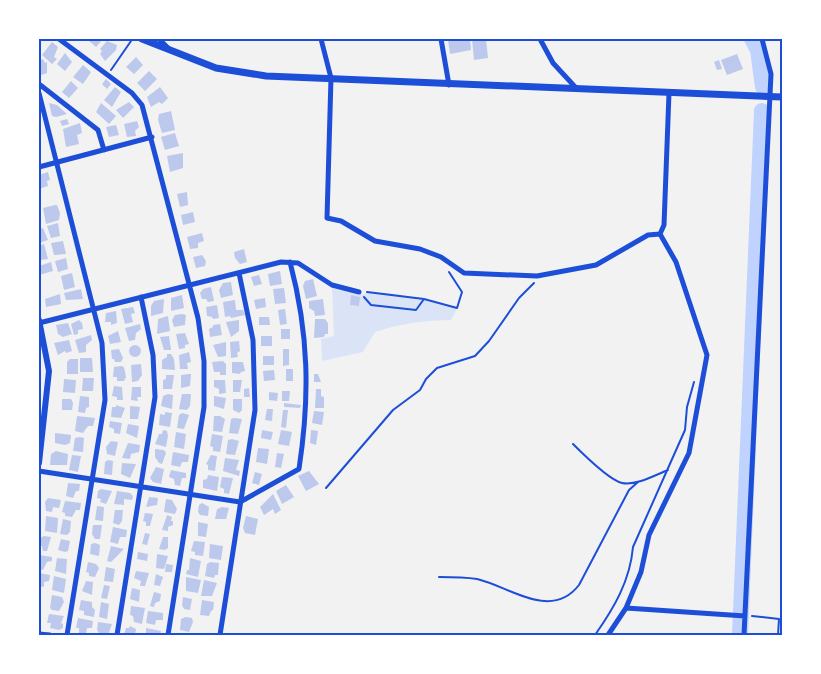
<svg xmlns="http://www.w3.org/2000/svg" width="821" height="674" viewBox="0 0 821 674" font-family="'Work Sans',sans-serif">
  <rect width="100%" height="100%" fill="#f2f2f2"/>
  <path fill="#dbe4f7" d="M332,288l29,7c14,-9 79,8 96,13l-6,12c-26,0 -52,4 -76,12l-12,20 -41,9 -1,-22 13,-3z"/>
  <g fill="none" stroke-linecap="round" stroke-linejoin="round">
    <path stroke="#bfd3fe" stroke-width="16" d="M752,39l6,11 5,37
      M740,635l22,-524"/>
  </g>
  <path fill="#bdc9ec" d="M90,39h13l-7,8 -7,-6z
    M457,39h13l1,11 -21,4 -2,-14z
    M472,39h14l2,19 -14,2z
    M107,41l10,4 -1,5 -11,11 -5,-7 2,-3 -2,-2z
    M52,42l6,5 -4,10 3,2 -5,5 -10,-9z
    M65,53l7,9 -7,9 -8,-7z
    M737,54l6,15 -16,6 -6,-15z
    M136,57l7,8 -9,9 -8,-7z
    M43,59l2,4 2,-1v11l-6,2 -2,-14z
    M719,60l3,9 -5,1 -3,-8z
    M83,65l8,7 -8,12 -10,-7z
    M149,71l8,8 -12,12 -8,-8z
    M106,79l5,5 -4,5 -5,-5z
    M71,81l7,7 -9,10 -7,-6z
    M115,87l6,5 -9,15 -8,-7z
    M160,87l8,11 -6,6 -3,-2 -8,5 -4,-10z
    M129,102l5,5 -11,11 -7,-8z
    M49,103l8,2 10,9 -11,3 -4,-1z
    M101,103l15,13 -7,8 -13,-12z
    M171,111l4,19 -13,3 -4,-13 1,-6z
    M67,119l2,5 -7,2 -2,-5z
    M137,121l2,6 -4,4 1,5 -9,1 -3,-13z
    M80,123l2,10 -5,2 2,9 -13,3 -3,-18z
    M116,125l3,10 -10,2 -3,-10z
    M175,133l4,13 -14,4 -4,-13z
    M183,153v15l-13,4 -3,-16z
    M48,172l2,8 -3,1 1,5 -9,3v-14z
    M187,192l1,13 -8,2 -3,-13z
    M55,205h2l3,8 -1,7 -13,4 -3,-16z
    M193,212l2,10 -12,3 -2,-10z
    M58,223l2,13 -9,2 -4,-12z
    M43,228l5,12 -9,3v-14z
    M202,233l2,8 -6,2v5l-8,1 -3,-12z
    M63,241l3,13 -12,1 -3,-12z
    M44,244l4,15 -7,1 -2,-1v-13z
    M244,249l3,13 -7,2 -5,-6 -1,-6z
    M202,255l4,6 -1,5 -9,2 -3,-11z
    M66,258l2,11 -10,3 -3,-11z
    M51,262l2,9 -14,4v-9z
    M280,271l2,13 -12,2 -2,-12z
    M72,273l3,14 -11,3 -3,-14z
    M259,275l3,9 -8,2 -3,-9z
    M313,279l4,17 -11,3 -3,-13 2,-5z
    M231,282l2,13 -12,3 -2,-8 4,-7z
    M211,287l3,14 -6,1 -2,-3h-4l-2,-6 3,-4z
    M284,288l2,15 -11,1 -2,-15z
    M81,289l2,10 -17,1 -2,-7z
    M60,294l1,10 -15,3 -1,-8z
    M182,295l2,13 -13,3v-13z
    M351,295l9,2 -1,9 -9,-1z
    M265,298l1,9 -10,2 -2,-9z
    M164,299l-1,14 -12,3v-10l3,-5z
    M323,299l2,16 -10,1 -1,-5 -5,-3v-7z
    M235,300l1,10h7l2,5 -14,3 -1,-2 -5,1 -2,-15z
    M217,305l2,13 -6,1 -1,-2 -5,-1 -1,-9z
    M133,307l2,6 -4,1 2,8 -8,2 -4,-15z
    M285,309l2,15 -7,1 -2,-15z
    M116,311l1,12 -6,2v-3h-6l1,-9z
    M182,314l4,1 -1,10 -11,2 -2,-7 3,-5z
    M168,316l2,15 -13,3 1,-15z
    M259,317h10l1,8h-11z
    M315,319h10l3,4v11h-3l-1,3 -10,1z
    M79,320l3,3 1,6 -5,1v4l-4,1 -3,-11z
    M239,320v11l-8,6 -5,-15z
    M68,323l4,11 -9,3 -5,-3 -2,-9z
    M140,324l1,5 -5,4 -1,7 -6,1 -4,-13z
    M220,324l2,11 -12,2 -1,-8 4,-2v-2z
    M281,329h9v10h-9z
    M118,331l3,11 -11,2 -2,-8z
    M185,333l4,11 -4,1v3l-6,1 -3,-15z
    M91,335l1,5 -6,5v7l-7,1 -4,-13z
    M169,336l2,14h-7l-4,-13z
    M261,336h11v10h-11z
    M69,340l3,11 -6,2 -1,-2 -7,4 -4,-12z
    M239,341l1,10 -3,2 1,4 -7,1 -1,-16z
    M226,342v14l-8,1 -5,-12z
    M129 351a6 6 0 1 1 12 0a6 6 0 1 1-12 0Z
    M119,349l4,9 -2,4h-6l-1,-3h-2l-1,-9z
    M283,349h6v16l-6,1z
    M189,352l2,10 -4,1 1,6h-8l-1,-14z
    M167,354h4l3,5 1,11 -13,-1v-9l5,-3z
    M263,356h11v9h-11z
    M80,358h12l1,14h-13z
    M70,359h8v15h-11v-12z
    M223,361l3,3v11h-6v-3h-6l-2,-10z
    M232,362h11l2,9 -4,1 -1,2 -8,-1z
    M141,364l1,11 -4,6 -6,1 -1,-17z
    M121,366l3,1 2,10 -2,4h-7v-4h-4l1,-10z
    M286,369h7v12h-7z
    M274,370l1,10 -11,1 -1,-10z
    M189,374h2l-1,12 -9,2v-13z
    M314,374h4l3,8h-7z
    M166,375h8l-2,14h-9v-9l3,-1z
    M83,378h11l-1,13h-11z
    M64,379l12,1 -1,13 -12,-1z
    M214,380h11l1,13 -7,1v-5l-5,-2z
    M233,380h9l-2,12h-7z
    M114,386l8,1 1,13h-6v-3l-5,-1z
    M132,387h9v10h-4l1,4 -7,-1z
    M249,388l1,9h-6v-8z
    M316,389h5v7l3,1v11h-9z
    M282,391h8l-1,10h-7z
    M269,392l9,1 -1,8 -8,-1z
    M168,394l5,1 -1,14 -11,-3 2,-10z
    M182,394h9l-1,12 -3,4 -8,-1z
    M80,396l9,1v10l-3,1 -1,5 -7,-1z
    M214,396l12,2 -2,11 -10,-3z
    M62,399h9l2,4 -1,7h-10z
    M233,399h9v11l-3,3 -6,-3z
    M284,403l17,2 -1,3 -16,-1z
    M116,405l9,3 -4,10 -10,-1 1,-10h4z
    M130,406l10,1 -2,12h-8z
    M267,409h6l-1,12 -7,-1z
    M283,410h5l-2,18 -5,-1z
    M314,411l10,1 -2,13 -10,-2z
    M165,412l7,1 -2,14 -11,-2 1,-11 5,1z
    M182,413l7,2 -5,14 -7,-1 2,-13z
    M77,416l18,2 -2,8h-5l-5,7 -8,-2z
    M214,416h6l5,3 -3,13 -9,-1z
    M234,418l8,1 -4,15 -9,-1 2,-14z
    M110,421l12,2 -2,11 -6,-1v-4l-5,-2z
    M128,424l11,2 -2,12 -11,-5z
    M163,430l4,1 1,5 -2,11 -11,-3 4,-10h3z
    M262,430l11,2 -2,8 -10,-2z
    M281,430l11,2 -3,14 -11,-2z
    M311,430l7,1 -2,14 -6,-2z
    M176,432l10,2 -2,15 -10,-2z
    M55,433l16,2 -1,8 -5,2 -10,-2z
    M212,434l11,2 -3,16 -7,-1v-4l-3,-1z
    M80,437l4,1 -1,14 -10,-1 2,-13z
    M232,439l7,2 -4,14 -9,-1 2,-14z
    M111,441l7,1 -3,14 -8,-2 -1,-7z
    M128,443l12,2 -1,7 -8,2 -1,5 -8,-1z
    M258,448l11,1 -2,15 -11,-2z
    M155,449l9,1 2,3 -4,11 -3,-1 -4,-6z
    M56,451l12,3 -1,11h-17l1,-11z
    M173,452l16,3 -1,7h-6l-2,5 -9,-2z
    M277,453l7,1 -3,14 -6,-1z
    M72,455l9,1 -3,16 -9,-2z
    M211,455l6,1 -2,15 -7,-1v-5l-2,-1z
    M225,458l14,2 -3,10 4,1 -1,5 -16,-5z
    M108,460l5,1 -1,14 -8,-1 1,-12z
    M122,463l14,1 -6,14 -9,-4z
    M156,467l8,2 -3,15 -8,-2 -3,-4z
    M171,470l15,3v5h-4l-2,8 -5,-1 -1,-6 -5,-2z
    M309,471l10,13 -13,7 -8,-15z
    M255,472l7,2 -3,11 -7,-2z
    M208,475l11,2 -2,14 -14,-3v-8l4,-1z
    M222,477l11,1 -4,16 -5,-1v-4l-4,-2z
    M68,483l12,1 -1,7h-3l-3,7 -7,-2z
    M286,485l8,12 -12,7 -6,-13z
    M101,489l11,2 -6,13 -6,-2 1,-3 -4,-1 1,-7z
    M117,491l13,2 3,3 -1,4 -8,-1v6l-10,-1z
    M273,494l8,16 -6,4 -2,-5 -9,6 -4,-8z
    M149,497l9,1 -1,7 -11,2z
    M48,498l13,2 -2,8 -6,-1 -1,5 -6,-1 -1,-9z
    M166,499l6,1 5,9 -2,5 -11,-2z
    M65,501l16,2 -1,7h-4l-4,7 -7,-1v-3l-3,-1z
    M202,503l7,4 -1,9 -8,-1 -2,-3 1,-7z
    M97,506l7,1 -1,14 -8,-1z
    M222,507l7,1 -3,11h-11l2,-10z
    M115,510h8l-1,11 -3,4 -6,-2z
    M145,513l8,1 -3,12h-4v-4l-3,-1z
    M167,515l5,2 -1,4h2v4l-5,2v4l-6,-1z
    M46,516l12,2 -1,15 -12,-2z
    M246,516l12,3 -3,16 -10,-2 -2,-5z
    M63,519l8,2 -1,11 -3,3 -7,-1z
    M198,522l10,2 -2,13 -8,-1z
    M93,525h9l-2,14h-5l-3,-5z
    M113,527l14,3 -1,7h-6l-2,7 -8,-2z
    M145,533l5,1 -3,11 -5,-1z
    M44,536l7,1 -4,14h-4l-1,-5 -3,-1 1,-7z
    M163,537h5v11l-3,2 -6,-1z
    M61,539l9,2 -2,10 -3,1 -7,-2z
    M194,541l11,1 -2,14 -8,-1v-3l-4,-1z
    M95,543l5,2 -1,11 -9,-2 1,-10z
    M210,544l13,2 -2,14 -12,-2z
    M111,546l13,3 -13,13 -4,-1z
    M138,552l10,2 -1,7 -10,-2z
    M157,554l11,2 -4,13 -8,-1z
    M39,555l13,2v4l-5,1 -4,8 -4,-1z
    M57,558l10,1 -1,15 -11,-3z
    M190,558l11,3 -3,16 -12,-3 1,-4h2z
    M88,562l8,2 3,4 -4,9 -6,-1v-3l-3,-1z
    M210,562l9,1 -1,12h-3l-1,3 -9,-2 2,-12z
    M166,564l7,1 -1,7h-7z
    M106,567l9,2 -2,13 -9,-1z
    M136,571l13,2 -4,13h-5l1,-5 -7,-3z
    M39,573l11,2 -1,6 -5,1v5l-5,-1z
    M156,574l7,3 -3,9 -6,-1z
    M54,576l12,3 -2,14 -12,-3z
    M186,577l15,3 -3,13 -12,-2z
    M204,580l13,3 -5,13h-11z
    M86,581l7,1 -1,13 -10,-4z
    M104,585l6,1 -3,13 -6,-1z
    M132,588l8,2 -1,12 -9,-3z
    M154,592l7,2 -1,7 -5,2 -1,4 -4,-1z
    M52,595l10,2 2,5 -5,9 -7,-1 -2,-2z
    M183,597l9,2 -2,11 -6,-1 -2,-4z
    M81,600l11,2v5l3,3 -1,7 -10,-2v-4l-5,-1z
    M202,600l12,2 -1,8 -2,1 -2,5 -9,-1z
    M101,602l8,2 -2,15 -8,-2z
    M131,606l14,2 -3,16 -8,-2 -1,-6 -3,-1z
    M148,611l15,2v7h-7l-1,5 -9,-2z
    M49,614l15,2 -3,7 2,1v4l-4,2 -9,-2 1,-5h-4z
    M186,617l6,1 1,4 -4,10 -9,-2 1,-11z
    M78,618l15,3 -1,7h-5l-1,6h-7v-6h-3z
    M98,622l14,2 -4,11 -9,-2 -2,-3z
    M130,626l6,3 -1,6h-11l2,-7h3z
    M146,628l15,3 -1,4h-14z"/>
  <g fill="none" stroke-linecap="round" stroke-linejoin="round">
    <path stroke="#1d4ed8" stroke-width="2" d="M111,70l20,-29
      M367,292l57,7 33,9 5,-16 -13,-20
      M364,297l7,8 45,5 8,-11
      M573,444c10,10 36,36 49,39 14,3 33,-8 46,-13
      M326,488l67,-78 27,-20 6,-11 11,-11 38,-12 14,-15 30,-43 15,-15
      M439,577c13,0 25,0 38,2 34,8 74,42 102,6l50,-95 9,-8
      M752,616l27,3 -1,16
      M595,635c19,-27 35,-54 38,-88l52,-117 2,-23 7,-25"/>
    <path stroke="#1d4ed8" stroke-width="5" d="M59,39l73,54 10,12 56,213 6,43v46l-36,228
      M159,39l10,10
      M321,39l10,39 -4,140 14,3 34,20 45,8 21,8 23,16 73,3 59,-11 52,-30 12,-1
      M441,39l8,46
      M540,39l13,24 24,26
      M39,84l59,46 6,20
      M39,93l63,250 3,57 -38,235
      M39,167l113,-30
      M39,323l242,-61 17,1 34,22 27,7
      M39,471l201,31 59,-33c11,-73 10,-135 -9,-207
      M626,608l119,8
      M39,634l11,1
      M117,635l38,-238 -2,-42 -12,-58
      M220,635l35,-225 -2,-70 -14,-67
      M608,635l18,-27 15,-36 8,-37 40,-82 18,-98 -31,-93 -16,-28 4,-9 5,-132
      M744,635l27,-561 -9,-35"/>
    <path stroke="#1d4ed8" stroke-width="6" d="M39,320l10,51 -10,92"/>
    <path stroke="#1d4ed8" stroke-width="7" d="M142,39l74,29 50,8 516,21"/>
  </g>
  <rect width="821" height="674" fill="none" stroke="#ffffff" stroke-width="80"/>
  <rect x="40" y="40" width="741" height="594" fill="none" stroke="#1d4ed8" stroke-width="2"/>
</svg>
